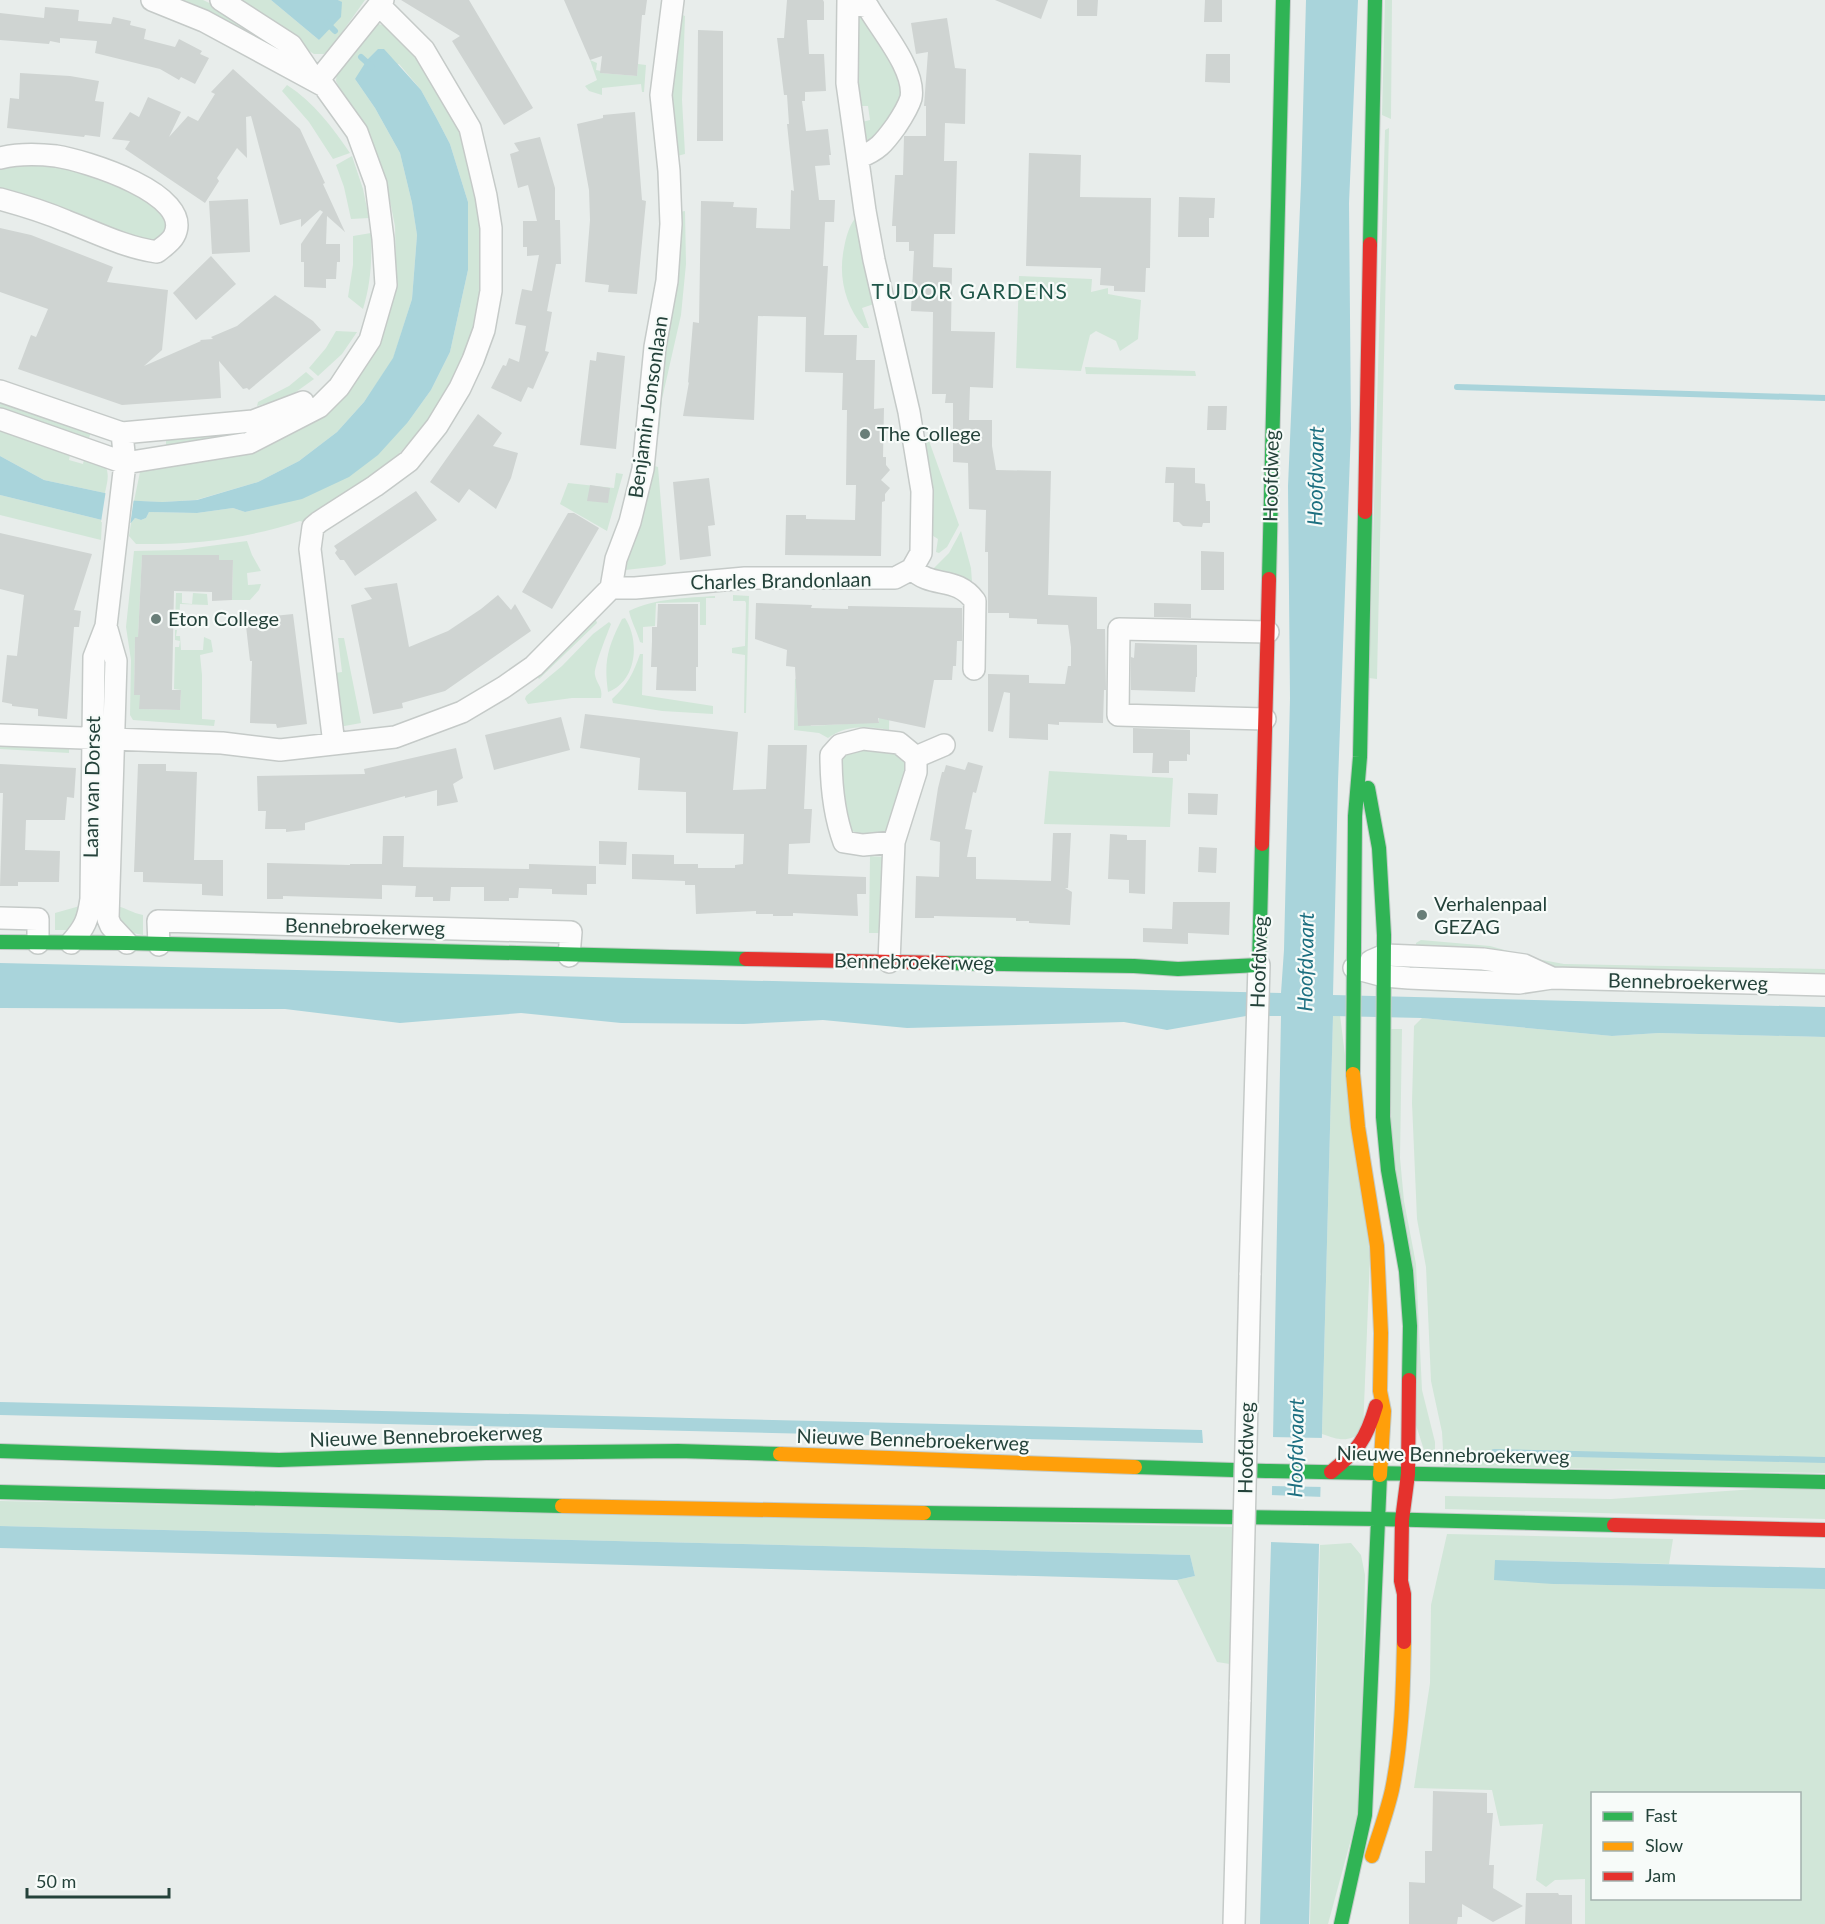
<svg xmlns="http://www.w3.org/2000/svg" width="1825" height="1924" viewBox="0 0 1825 1924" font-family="Lato,sans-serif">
  <rect width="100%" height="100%" fill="#e8edeb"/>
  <path fill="#d1e6d8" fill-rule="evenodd" d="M175,0h28l21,10 71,50z
    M229,0h42l48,40 23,-37 -4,-3h27l-32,45 -9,9h-10z
    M1385,0h7l-1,119 -9,-4z
    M677,13l8,3 -3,84 3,54 -12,3 -4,-38z
    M856,14l8,1 41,73 -9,27 -31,31 -3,-24 8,-2 -2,-14h-8l-3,-40z
    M378,24l10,2 33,32 25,37 26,61 15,73 -3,69 -17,58 -32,57 -38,43 -43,31 -45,28 -6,7 -3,-1c-53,18 -109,24 -164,23l-7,-8 2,-13 4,-5 6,2 5,-2 3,-6 48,1 36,-5 12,4 13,-3 150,-87 23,-32 19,-38 18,-82v-68l-18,-58 -13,-25 -16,-29 -22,-26 -44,15 20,29 25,45 12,50 5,32 -5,64 -19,60 -29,43 -27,30 -38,29 -41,21 -62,18 -34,2 -28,-1 6,-29 15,-8 106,-17 43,-19 36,-29 50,-95 6,-33 -1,-45 -8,-40 -51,-105 1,-10 31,-42z
    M590,60l7,3 -1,7 5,1v2l36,3 1,-12 8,1 -2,27h-2l-1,-8 -39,4v7l-13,-4 -4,-5 12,-6z
    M287,85c27,17 45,42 63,68l-17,6 -24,-37 -27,-31z
    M1389,128l-12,551 -8,-1 16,-548z
    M352,156l11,33 6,29 -18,1 -7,-32 -8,-22z
    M0,163h46l72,18 32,22 17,18 -2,15 -8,8 -157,-52z
    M685,211l1,53 -5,51 -19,84 -3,35 -6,1 26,-223z
    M856,217l18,87 -12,4 7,20h-5c-19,-23 -26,-51 -20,-80 2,-11 5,-22 12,-31z
    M371,233c1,27 0,50 -8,76l-15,-12 5,-32v-29z
    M1019,276l73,3 -1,13 17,-4v6l33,6 -3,39 -18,12 -4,-10 -20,-10 -6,4 -9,36 -65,-3z
    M336,331l21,1 -15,22 -24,22 -9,-8 17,-20z
    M1085,367l110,4 1,5 -110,-2z
    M306,372l8,7 -25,18 -32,9 1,-4 31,-16z
    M0,396l92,32 -4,14 -88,-31z
    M0,424l71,26 -2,10 14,4 1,-5 21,6c5,10 2,17 0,28l-61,-13 -44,-24z
    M252,428l13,6 -99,17v-14z
    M928,438l31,87 -12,22 -8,6 -3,-1 2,-13 -8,-5 -8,-94z
    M651,465l7,2 8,97 -4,2 -37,4 -1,-12z
    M616,473l7,1 -16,57 -47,-27 8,-21 46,5z
    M0,495l102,25 -1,20 -101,-25z
    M961,531l10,37 1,14 -9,-5 -31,-7 17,-17z
    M247,541l5,14 9,16 -14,2 1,12 13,-1 -2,6 -9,10h-18l1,-40h-14l-1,-5 -76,1 -4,81 -3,1 -1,57h6v14l40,1 1,-20 -7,-1 1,-42h4l1,-6 -5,-1v-10h2l-1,6h4l1,14h22l1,-13 7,3 2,12 -13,3 2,20v44l13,1 -1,6 -81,-6 -3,-5 1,-55 -5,-33 8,-76 46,-1z
    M176,593h6v10l10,1 1,-11 14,1 1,11 -28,-1 -1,15h-2l-1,6h-1z
    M733,595l16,1 -3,117h-2l1,-58 -13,-2v-5l13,-2 1,-43 -1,-2h-12z
    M715,596v2h-9v27h-6v-23l-44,1 -1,23 -12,1v16l-3,-1c-3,-11 -9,-21 -11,-31 26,-13 58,-13 86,-15z
    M595,617l2,6 -58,56 -4,-5z
    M625,618c15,23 12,63 -17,74 -4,-29 -1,-43 12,-69l2,-4z
    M609,622l2,2c-3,8 -18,45 -16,51 2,10 8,12 6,23h-29l-44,6 -3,-5 1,-3 36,-30 31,-32z
    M338,638h6l17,85 -22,4 -4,-54 7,-1z
    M640,654h3l-1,41 71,11v8l-51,-3 -49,-8 -1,-4c15,-13 22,-27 28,-45z
    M890,669l-1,61c-22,-4 -43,-5 -61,8l-9,-5 -25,-3 1,-51 32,1v6l-31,2 2,36h12l1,2 68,-4 -1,-12z
    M0,742l69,6v5l-69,-4z
    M873,749l28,4 6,13 -15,63c-13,9 -26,8 -40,2 -8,-26 -12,-50 -11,-77l8,-4z
    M1049,771l124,7 -3,49 -126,-3z
    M870,856l14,1v76h-15z
    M87,904l-3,10 -16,16h-13v-17z
    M115,906c10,1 17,7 28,9v20c-22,-4 -22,-10 -28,-29z
    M1421,940l69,6 47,13 27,5 261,5v8l-261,-7 -34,-9 -114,-11v-7z
    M1333,1015h7l30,241 -7,175c-15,12 -24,9 -41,3z
    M1422,1018l190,18 47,-3 166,4v436l-381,-7 -2,-34 -11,-51 -5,-114 -9,-48 -5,-116 2,-77z
    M1388,1029h14l-2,129 4,43 12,63 6,126 13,52v16l-11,-8 -9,-28 2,-48 -3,-92 -22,-123 -5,-86z
    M1812,1485h13v34l-380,-10v-13l166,3z
    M0,1501l1234,26 -4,137 -13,-2 -40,-82 18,-4 -5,-21 -1190,-29z
    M1447,1534l226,5 -4,25 -174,-4 58,24 272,5v335h-240v-45l-30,1 -9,7 -10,-7 7,-56 -43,2 -8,-36 -78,-2 16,-105 1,-78zM1592,1794h208v104h-208z
    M1351,1543l10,12 4,20 -5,231 -32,118h-18l10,-379z"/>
  <path fill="#a9d4db" d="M271,0h67l4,2 -1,15 -22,23z
    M1306,0h52l-9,203 2,226 -13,353 -5,213 492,12v30l-166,-4 -47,3 -190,-18 -89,-2 -24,908h-49l11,-380 10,-528h-35l-79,14 -43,-8 -217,6 -84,-8 -79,4 -123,-1 -100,-10 -121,10 -115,-14 -285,-1v-45l1281,30 3,-43 6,-252 -2,-212 13,-302z
    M378,49h6l37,41 16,29 13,25 18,58v68l-18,82 -19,38 -23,32 -30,33 -29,22 -47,22 -57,13 -12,-4 -36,5 -48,-1 -3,6 -5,2 -6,-2 -4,5 -29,-3 -102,-25v-39l44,24 61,13 14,7 43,2 35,-2 61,-18 41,-21 38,-29 27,-30 29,-44 19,-59 5,-64 -5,-32 -12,-50 -25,-45 -20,-29 12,-19z
    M0,1402l1202,28 1,13 -1203,-28z
    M0,1526l1190,29 5,21 -18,4 -1177,-32z
    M1495,1560l330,8v21l-272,-5 -59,-4z"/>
  <path fill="#e8edeb" d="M106,490l13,7 15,1 -4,28 -29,-4z
    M1270,1437l55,1 -1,49 -55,-1z
    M1269,1495l55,2 -1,47 -55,-2z"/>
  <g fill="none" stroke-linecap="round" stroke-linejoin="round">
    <path stroke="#a9d4db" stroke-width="6" d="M326,22l9,9
      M361,57l11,10
      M1457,387l368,11
      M1494,1452l331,8"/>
  </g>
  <path fill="#cfd4d2" d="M401,0h68l64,108 -29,17 -52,-84 8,-5z
    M564,0h83l-2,15h-3l-5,61 -37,-3 2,-17 -12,4z
    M787,0h36l1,2v18h-17l2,34h15l2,37 -21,1v9h-3l4,30 22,-2 3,26h-2l1,10 -15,1 4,34h16l-1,22h-9l-2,44h5l-4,69h33l-1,25h19l-1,49 10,-1 -1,49h3v8l4,5 -9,10 9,8 -5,6v7l-3,1 -1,54 -96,-1 1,-40h20v4l49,1 1,-35h-10l1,-75h-5l1,-37 -38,-1 1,-55 -48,-1 -4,104 -71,-4 6,-34 -1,1 5,-61 6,1 2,-122 33,1 -1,5 24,1 -1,20 34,1 1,-39 3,1 -7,-67h2l-2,-29h-3l-7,-57h7z
    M995,0h53l-7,19z
    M1077,0h21l-1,16h-20z
    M1205,0h17v22h-18z
    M45,7l34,3 -1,11 33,3 2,-7 18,4 -1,4 16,4 -2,10 31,8 4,-8 23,12 -2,3 9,4 -14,26 -14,-7 -2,3 -19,-11 -65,-16 2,-12 -37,-3v5l-10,-2 -1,3 -49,-4v-27l44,5z
    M947,18l8,50 11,1 -1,55 -20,-1 -1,38h13l-2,73h-21l-1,33 19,1 -1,63 44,1 -2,56 -23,-1 -1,33h23v26l4,24 55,1 -3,124 49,2v32h8l1,61h-2l-1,33 -44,-1v3l-11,-1v16l-39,-2 1,-45 -6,-1 -11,40 -5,-1v-57l41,1v8l36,1 3,-18h3v-19l-3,-22 -31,-1v-5l-28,-1v-5h-21v-61h-3l1,-42 -17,-1 -1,-46 -15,-1v-59h-8l1,-9h-14l1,-82 -22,-1 3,-60h-5v-9h-13v-16h-4l3,-51h8l1,-39h22v-30h-2l4,-54 -12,2 -5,-31z
    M698,30l25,1v110h-26z
    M1206,54h24v29l-25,-1z
    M233,69l67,60 25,54 -2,1 22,48 -18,-16 -1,28h14v18h-3l-1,17h-10v9l-22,-1v-25h-3v-18l22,-32 -3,-2 -19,17v-8l-21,6 -29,-109 -5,1 1,41 -10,-10 -20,30 2,3 -14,22 -80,-54 5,-8 -18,-2 18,-27 9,5 9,-20 33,15 -12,25 19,-21 10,5 17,-27 -4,-2z
    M20,73l50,3 29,5 -4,20 9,1 -4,35 -15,-2 -1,2 -77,-9 3,-30 9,1z
    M635,112l7,88 4,1 -9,93 -29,-2 1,-7 -24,-3 5,-62 -1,-30 -12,-66 26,-6v-3z
    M540,137l15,51v32h5l1,44h-5l-9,47 5,1 -7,39 4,1 -16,37 -5,-2 -7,15 -30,-14 12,-23 3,1 3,-8 10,4 7,-36 -11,-2 3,-16 4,-19 10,2 7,-36 -12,1v-9h-4v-26h14l-9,-36 -10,3 -8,-34 9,-3 -5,-8z
    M1029,153l52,2 -1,42 71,1 -1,70h-4l-1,24 -31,-1v-5l-14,-1 1,-17 -75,-2z
    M1179,197l36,1 -1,20h-5v19h-31z
    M248,199l2,53 -38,2 -3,-53z
    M0,228l31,7 82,32 -6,15 61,8 -6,60 -18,16 57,-25 -1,-1 13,-1 -2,-2 26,-11 38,-31 38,26 8,9 -72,60 -2,-2 -4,1 -24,-28 2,37 -99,7 -104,-36 13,-34 5,2 12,-28 -48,-17z
    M211,256l25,28 -40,36 -23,-27z
    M597,352l28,4 -9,93 -36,-4 10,-85 6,1z
    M1208,406h19l-1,24h-19z
    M478,414l24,19 -9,13 25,7 -7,25 -15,31 -27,-20 -10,14 -29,-21z
    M1166,467l29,1v15l10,1 1,17h4v22h-7l-1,4 -19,-1 -4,-4h-6l1,-39h-9z
    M709,478l6,47 -7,1 3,30 -31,4 -7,-78z
    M590,485l20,3 -2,15 -21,-2z
    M416,491l21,29 -82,56 -11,-16h-4l-5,-7 2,-3 -3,-4z
    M568,513h6l25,15 -47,81 -30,-17z
    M0,533l92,21 -18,56 7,1 -2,16h-5l-7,92 -29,-3v-7l-26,-3v-2l-10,-2 5,-47 10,1 7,-61 -24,-6z
    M1201,551l23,1v38h-23z
    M142,555h77v5h14l-1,40 -20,1v-9l-38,-1 -2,99h9l-1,20 -41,-1 1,-14h-6l1,-58h3z
    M397,583l12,64 39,-16 33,-22 17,-14 13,15 4,-6 16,27 -86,60 -43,12 1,5 -30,6 -22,-109 21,-6 -8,-11z
    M756,603l56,2 -1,3 37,1v-3l114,2v33h-5l-1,25h-3l-1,14h-18l-9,48 -47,-10 1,5 -81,3 -3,-59 -9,-1 1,-16 -32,-11z
    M1154,603l37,1v14l-37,-1z
    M658,604h40v63h-2v24l-40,-1 1,-23h-6l1,-26v-14h5z
    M293,614l14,110 -30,4 -1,-4 -26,-1 2,-62h-2l-4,-35 18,-2v-7z
    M1135,643l62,2v32h-1l-1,15 -64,-2v-33l3,1z
    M585,714l153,18 -5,58 33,-1 2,-44h39l-3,64h8l-2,34 -21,1 -1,30 78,3v17h-9l1,22 -65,-3v3h-20v-2h-17v-3l-60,3 -1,-29h-10v-4l-53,-2v-25l42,1v9h24v4h37v-3l8,-1 1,-30 -58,-1v-41l-48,-2 2,-32 -60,-10z
    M561,717l9,33 -76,20 -9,-35z
    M1133,728l57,2v25l-3,-1v7h-18v12h-17l1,-20h-20z
    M456,748l7,30 -10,6 5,18 -21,4v-16l-32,8v-2l-100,27v7l-19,2v-3h-21l1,-18h-8l-1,-35 108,-2 -1,-5z
    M968,762l15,4 -7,27 -3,-1 -8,37 7,1 -5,27h9v22l75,2 2,-48h18l-3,55h-3l7,4 -2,33 -41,-2v-2h-13v-3l-82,-2v2h-19l1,-42 23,1 1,-35 -10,-2 8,-52 4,-16h2l2,-7 19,5z
    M0,764l76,4 -2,30 -7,-1 -2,23h-39l-1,30 35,1 -1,31h-41v4h-18l3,-93h-3z
    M138,764h28v7l31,1 -3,88h29v36l-21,-1v-11l-59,-2v-10h-9z
    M1188,793l30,1 -1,21 -29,-1z
    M1110,834l17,1v5h19l-1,54 -16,-1v-13l-21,-1z
    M383,836h21l-1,31 126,2v-5l67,2v18h-9v11l-35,-1v-5l-33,-1 -1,10h-9v3h-25v-14h-33l-1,14h-17v-4h-18l1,-11 -34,-1v14l-99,-3v3h-16v-36l83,2v-1h32z
    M599,841l28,1 -1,23 -27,-1z
    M1199,847l18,1 -1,25 -18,-1z
    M1173,902h57l-1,33 -41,-2v11l-45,-2v-14l29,1z
    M1433,1791l54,2v20h6l-4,52h5l-1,23 30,18 -30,16 -31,-18v13h-4l-1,7h-48v-42l16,1v-32h7z
    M1526,1893h32l1,2h13v29h-47z"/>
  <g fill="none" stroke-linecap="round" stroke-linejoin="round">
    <defs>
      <path id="street" d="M221,0l70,45 23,34
        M848,2l20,5c13,23 48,63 43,91 -3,10 -9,19 -15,28 -13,18 -18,24 -38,32
        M317,82l66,-82
        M0,158c16,-4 39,-4 56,-2 27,4 140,38 118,80 -3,6 -11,11 -17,16 -33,-5 -60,-19 -91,-31 -21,-9 -44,-16 -66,-22
        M0,391l122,42 131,-12 50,-19
        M0,419l125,44 124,-20 70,-36 20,-20 31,-47 16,-55 -3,-46 -7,-55 -19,-52 -33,-46 -120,-65 -52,-21
        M912,569c20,20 44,6 63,32l-1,68
        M611,588h24l110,-10h150l17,-9 9,-16 1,-62 -13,-79 -35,-152 -9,-49 -18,-128 1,-83
        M106,626l10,35 -8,258 3,7 16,17
        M1265,719l-147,-4 1,-86 149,3
        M0,735l222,8 58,7 115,-13 67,-25 42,-25 30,-21 77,-78 5,-29 14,-37 13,-53 12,-122 12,-66 4,-57 -2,-53 -8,-76 12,-95
        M334,744l-24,-195 3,-22 6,-5 56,-36 34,-25 28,-35 23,-38 13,-28 11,-30 7,-39v-63l-5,-32 -16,-68 -46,-78 -44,-44
        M916,757l28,-12
        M0,918l38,1v24
        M71,943c14,-16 17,-23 20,-44l3,-242 12,-31 19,-163 -3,-30
        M159,945l-1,-24 413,11 -2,24
        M1371,961l14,-6 98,4 41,6 28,13
        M889,962l5,-120 22,-70v-15l-17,-14 -36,-4 -23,6 -9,10c0,29 3,60 13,87l19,3 31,-3
        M1354,968l30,8 25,2 110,5 33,-5 273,7
        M1250,1275l9,-310
        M1234,1924l6,-224"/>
      <path id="fast" d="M1370,244l5,-244
        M1269,579l14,-579
        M1368,788l11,60 5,87 -1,182 5,53 18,101 4,55 -1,54
        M0,942l127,1 619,16
        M945,963l189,3 44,3 81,-4 3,-121
        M1353,1074l2,-258 5,-59 5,-245
        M0,1451l279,9 207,-7 192,-2 102,3
        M1135,1467l131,4 559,11
        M0,1492l562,14
        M924,1513l453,6 237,6
        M1341,1924l24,-109 15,-340"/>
      <path id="slow" d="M1353,1074l5,53 19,119 4,87 -1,58 4,20 -4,64
        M780,1454l355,13
        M562,1506l362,7
        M1372,1856c7,-22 15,-44 20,-66 10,-49 11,-99 12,-148"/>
      <path id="jam" d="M1365,512l5,-268
        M1262,844l7,-265
        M746,959l199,4
        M1331,1472c27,-22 35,-32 45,-66
        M1614,1525l211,5
        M1404,1642v-48l-3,-13 1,-61 6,-46 1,-94"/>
    </defs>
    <use href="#street" stroke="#c5cac8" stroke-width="24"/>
    <use href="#fast" stroke="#c3cbc8" stroke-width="16"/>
    <use href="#slow" stroke="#c3cbc8" stroke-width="16"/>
    <use href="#jam" stroke="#c3cbc8" stroke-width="16"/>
    <use href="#street" stroke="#fcfcfc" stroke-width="21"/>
    <use href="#fast" stroke="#30b455" stroke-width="14"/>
    <use href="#slow" stroke="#ff9f0a" stroke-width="14"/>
    <use href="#jam" stroke="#e5322d" stroke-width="14"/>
    <defs>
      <path id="street-bridge" d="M1240,1700l10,-425"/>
    </defs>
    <use href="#street-bridge" stroke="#c5cac8" stroke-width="24" stroke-linecap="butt"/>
    <use href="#street-bridge" stroke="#fcfcfc" stroke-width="21"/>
  </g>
  <g fill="#697e78" stroke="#f7fbf9" stroke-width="2">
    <circle cx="865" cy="434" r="6"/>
    <circle cx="156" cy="619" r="6"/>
    <circle cx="1422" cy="915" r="6"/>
  </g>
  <g text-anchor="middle" stroke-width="4.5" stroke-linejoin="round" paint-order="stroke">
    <g font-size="20" fill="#24423a" stroke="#f7fbf9">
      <text transform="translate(648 407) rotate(-82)" y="7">Benjamin Jonsonlaan</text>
      <text transform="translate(1271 476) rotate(-89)" y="7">Hoofdweg</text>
      <text transform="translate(781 581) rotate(-1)" y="7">Charles Brandonlaan</text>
      <text transform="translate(92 787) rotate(-89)" y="7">Laan van Dorset</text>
      <text transform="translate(365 927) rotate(1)" y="7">Bennebroekerweg</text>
      <text transform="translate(914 962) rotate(1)" y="7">Bennebroekerweg</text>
      <text transform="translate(1259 962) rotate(-88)" y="7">Hoofdweg</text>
      <text transform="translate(1688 982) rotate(1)" y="7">Bennebroekerweg</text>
      <text transform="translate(426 1436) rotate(-2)" y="7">Nieuwe Bennebroekerweg</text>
      <text transform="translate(913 1440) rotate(2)" y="7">Nieuwe Bennebroekerweg</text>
      <text transform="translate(1246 1448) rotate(-89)" y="7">Hoofdweg</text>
      <text transform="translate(1453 1455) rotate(1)" y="7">Nieuwe Bennebroekerweg</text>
    </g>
    <g font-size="20" fill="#24423a" stroke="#f7fbf9" text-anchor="start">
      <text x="877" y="441">The College</text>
      <text x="168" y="626">Eton College</text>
      <text x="1434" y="911">Verhalenpaal<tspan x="1434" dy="23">GEZAG</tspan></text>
    </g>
    <g font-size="21" letter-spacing="1.5" fill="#1f5548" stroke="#f7fbf9">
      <text x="970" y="299">TUDOR GARDENS</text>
    </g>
    <g font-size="21" font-style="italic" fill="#1c6f80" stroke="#f7fbf9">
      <text transform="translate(1316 476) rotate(-89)" y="7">Hoofdvaart</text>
      <text transform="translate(1306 962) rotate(-89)" y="7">Hoofdvaart</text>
      <text transform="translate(1296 1448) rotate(-89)" y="7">Hoofdvaart</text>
    </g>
  </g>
  <rect x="1591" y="1792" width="210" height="108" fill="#f7fbf9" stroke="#a3b1ad" stroke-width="1.5"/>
  <rect x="1603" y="1812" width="30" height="9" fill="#30b455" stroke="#a3b1ad" stroke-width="1.5"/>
  <text x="1645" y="1822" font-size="18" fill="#24423a">Fast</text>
  <rect x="1603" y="1842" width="30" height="9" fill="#ff9f0a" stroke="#a3b1ad" stroke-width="1.5"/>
  <text x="1645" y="1852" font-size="18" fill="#24423a">Slow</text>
  <rect x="1603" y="1872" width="30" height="9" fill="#e5322d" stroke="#a3b1ad" stroke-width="1.5"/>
  <text x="1645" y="1882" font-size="18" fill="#24423a">Jam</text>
  <path d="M27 1888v9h142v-9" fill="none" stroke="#24423a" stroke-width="3"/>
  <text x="36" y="1888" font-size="18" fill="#24423a" stroke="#f7fbf9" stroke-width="4.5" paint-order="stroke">50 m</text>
</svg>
